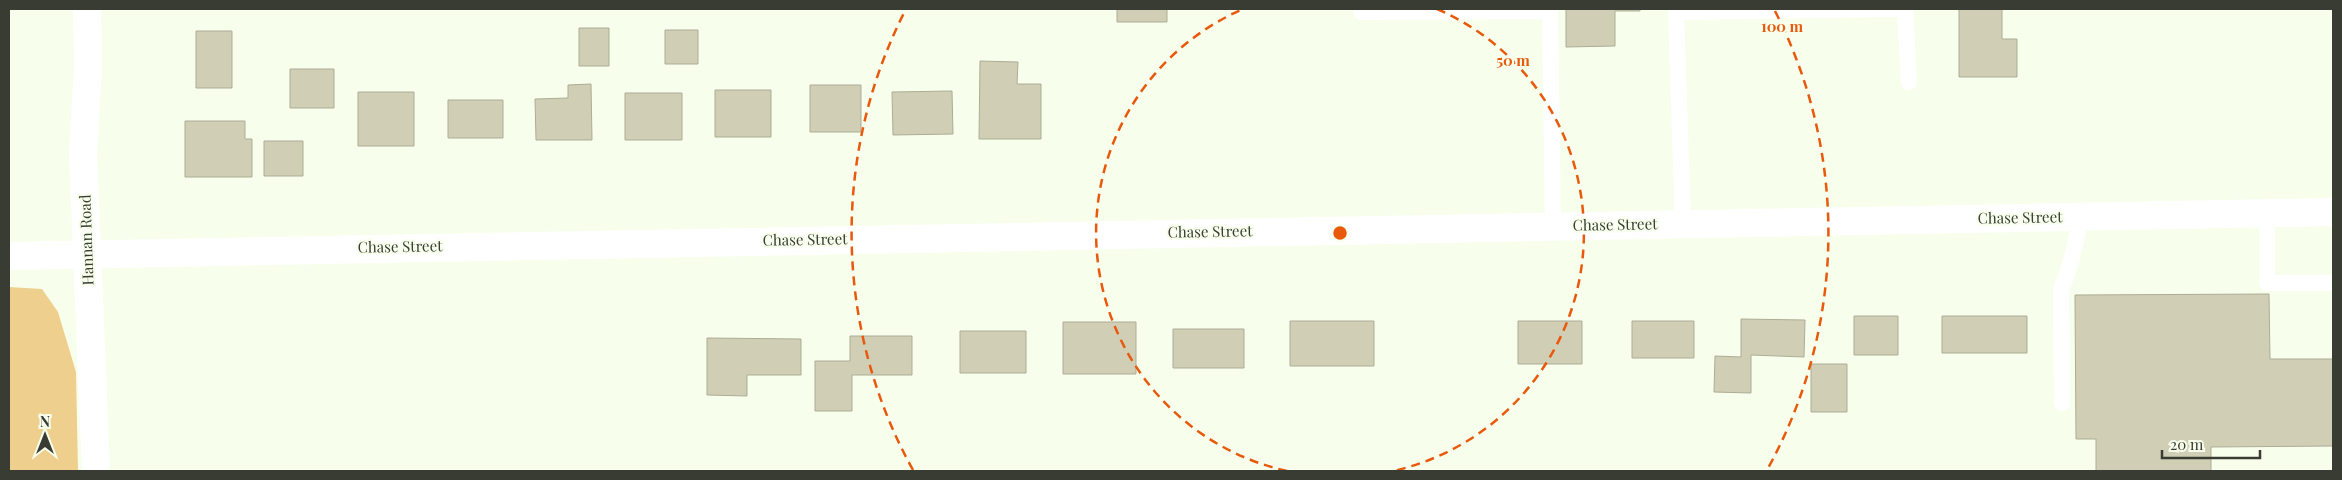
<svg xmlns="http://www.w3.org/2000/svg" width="2342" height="480" viewBox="0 0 2342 480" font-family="'Playfair Display',serif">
  <rect width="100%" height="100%" fill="#f7ffec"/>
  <path fill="#eecf8d" d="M9,287l33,2 16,23 18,60 2,99h-69z"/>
  <path fill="#d0cfb6" stroke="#adac94" d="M1117,9h50v13h-50z
    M1566,9h74v2h-25v35l-49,1z
    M1959,9h43v30h15v38h-58z
    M579,28h30v38h-30z
    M665,30h33v34h-33z
    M196,31h36v57h-36z
    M980,61l38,1 -1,22h24v55h-62z
    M290,69h44v39h-44z
    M591,84l1,56h-56l-1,-41 33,-1v-13z
    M810,85h51v47h-51z
    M715,90h56v47h-56z
    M952,91l1,43 -60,1 -1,-43z
    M358,92h56v54h-56z
    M625,93h57v47h-57z
    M448,100h55v38h-55z
    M185,121h60v18h7v38h-67z
    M264,141h39v35h-39z
    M2269,294l1,65h63v87l-122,1v24h-115v-32h-20l-1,-144z
    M1854,316h44v39h-44z
    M1942,316h85v37h-85z
    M1741,319l64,1 -1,37 -53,-2v38l-37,-1 1,-36 26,1z
    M1290,321h84v45h-84z
    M1518,321h64v43h-64z
    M1632,321h62v37h-62z
    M1063,322h73v52h-73z
    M1173,329h71v39h-71z
    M960,331h66v42h-66z
    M850,336h62v39h-60v36h-37v-50h35z
    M707,338l94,1v36h-54v21l-40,-1z
    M1811,364h36v48h-36z"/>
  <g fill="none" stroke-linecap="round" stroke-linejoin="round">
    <path stroke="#fff" stroke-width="16" d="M1550,9l3,217
      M1905,9l4,73
      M1361,12l189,-1
      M2267,213v70h66
      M1683,224l-7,-212 219,-3
      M2062,403l-1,-113 10,-28 10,-45"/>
    <path stroke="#fff" stroke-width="28" d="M9,256l2324,-44"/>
    <path stroke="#fff" stroke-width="28" d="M87,9l1,60 -5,84 13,318"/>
  </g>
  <g fill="none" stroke="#e8590c" stroke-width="2.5" stroke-dasharray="9 6">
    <path d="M1287 471A244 244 0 0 1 1243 9M1437 9A244 244 0 0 1 1393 471"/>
    <path d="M913 470A488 488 0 0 1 905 11M1775 11A488 488 0 0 1 1767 470"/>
  </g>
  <g text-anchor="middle" stroke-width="4.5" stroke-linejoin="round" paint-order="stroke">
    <g font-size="15" fill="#383c33" stroke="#f7ffec">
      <text transform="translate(2020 218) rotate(-1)" y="5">Chase Street</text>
      <text transform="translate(1615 225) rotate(-1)" y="5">Chase Street</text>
      <text transform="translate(1210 232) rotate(-1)" y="5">Chase Street</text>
      <text transform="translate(87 240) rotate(-92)" y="5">Hannan Road</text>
      <text transform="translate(805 240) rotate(-1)" y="5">Chase Street</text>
      <text transform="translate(400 247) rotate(-1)" y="5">Chase Street</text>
    </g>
  </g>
  <circle cx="1340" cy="233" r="8" fill="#e8590c" stroke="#f7ffec" stroke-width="2.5"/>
  <g font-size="15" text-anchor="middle" font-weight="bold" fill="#e8590c" stroke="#f7ffec" stroke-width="4.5" stroke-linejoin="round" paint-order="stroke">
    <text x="1782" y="32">100 m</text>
    <text x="1513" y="66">50 m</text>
  </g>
  <rect width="2342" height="480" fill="none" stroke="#383c33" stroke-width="20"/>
  <g transform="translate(45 435)" stroke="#f7ffec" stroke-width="4" paint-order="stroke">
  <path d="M0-4L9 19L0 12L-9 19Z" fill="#383c33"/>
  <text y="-8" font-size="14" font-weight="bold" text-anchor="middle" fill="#383c33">N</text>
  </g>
  <path d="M2162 450v8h98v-8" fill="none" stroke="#383c33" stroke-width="2.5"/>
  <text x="2170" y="450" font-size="15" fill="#383c33" stroke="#f7ffec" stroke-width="4" paint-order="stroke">20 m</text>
</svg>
